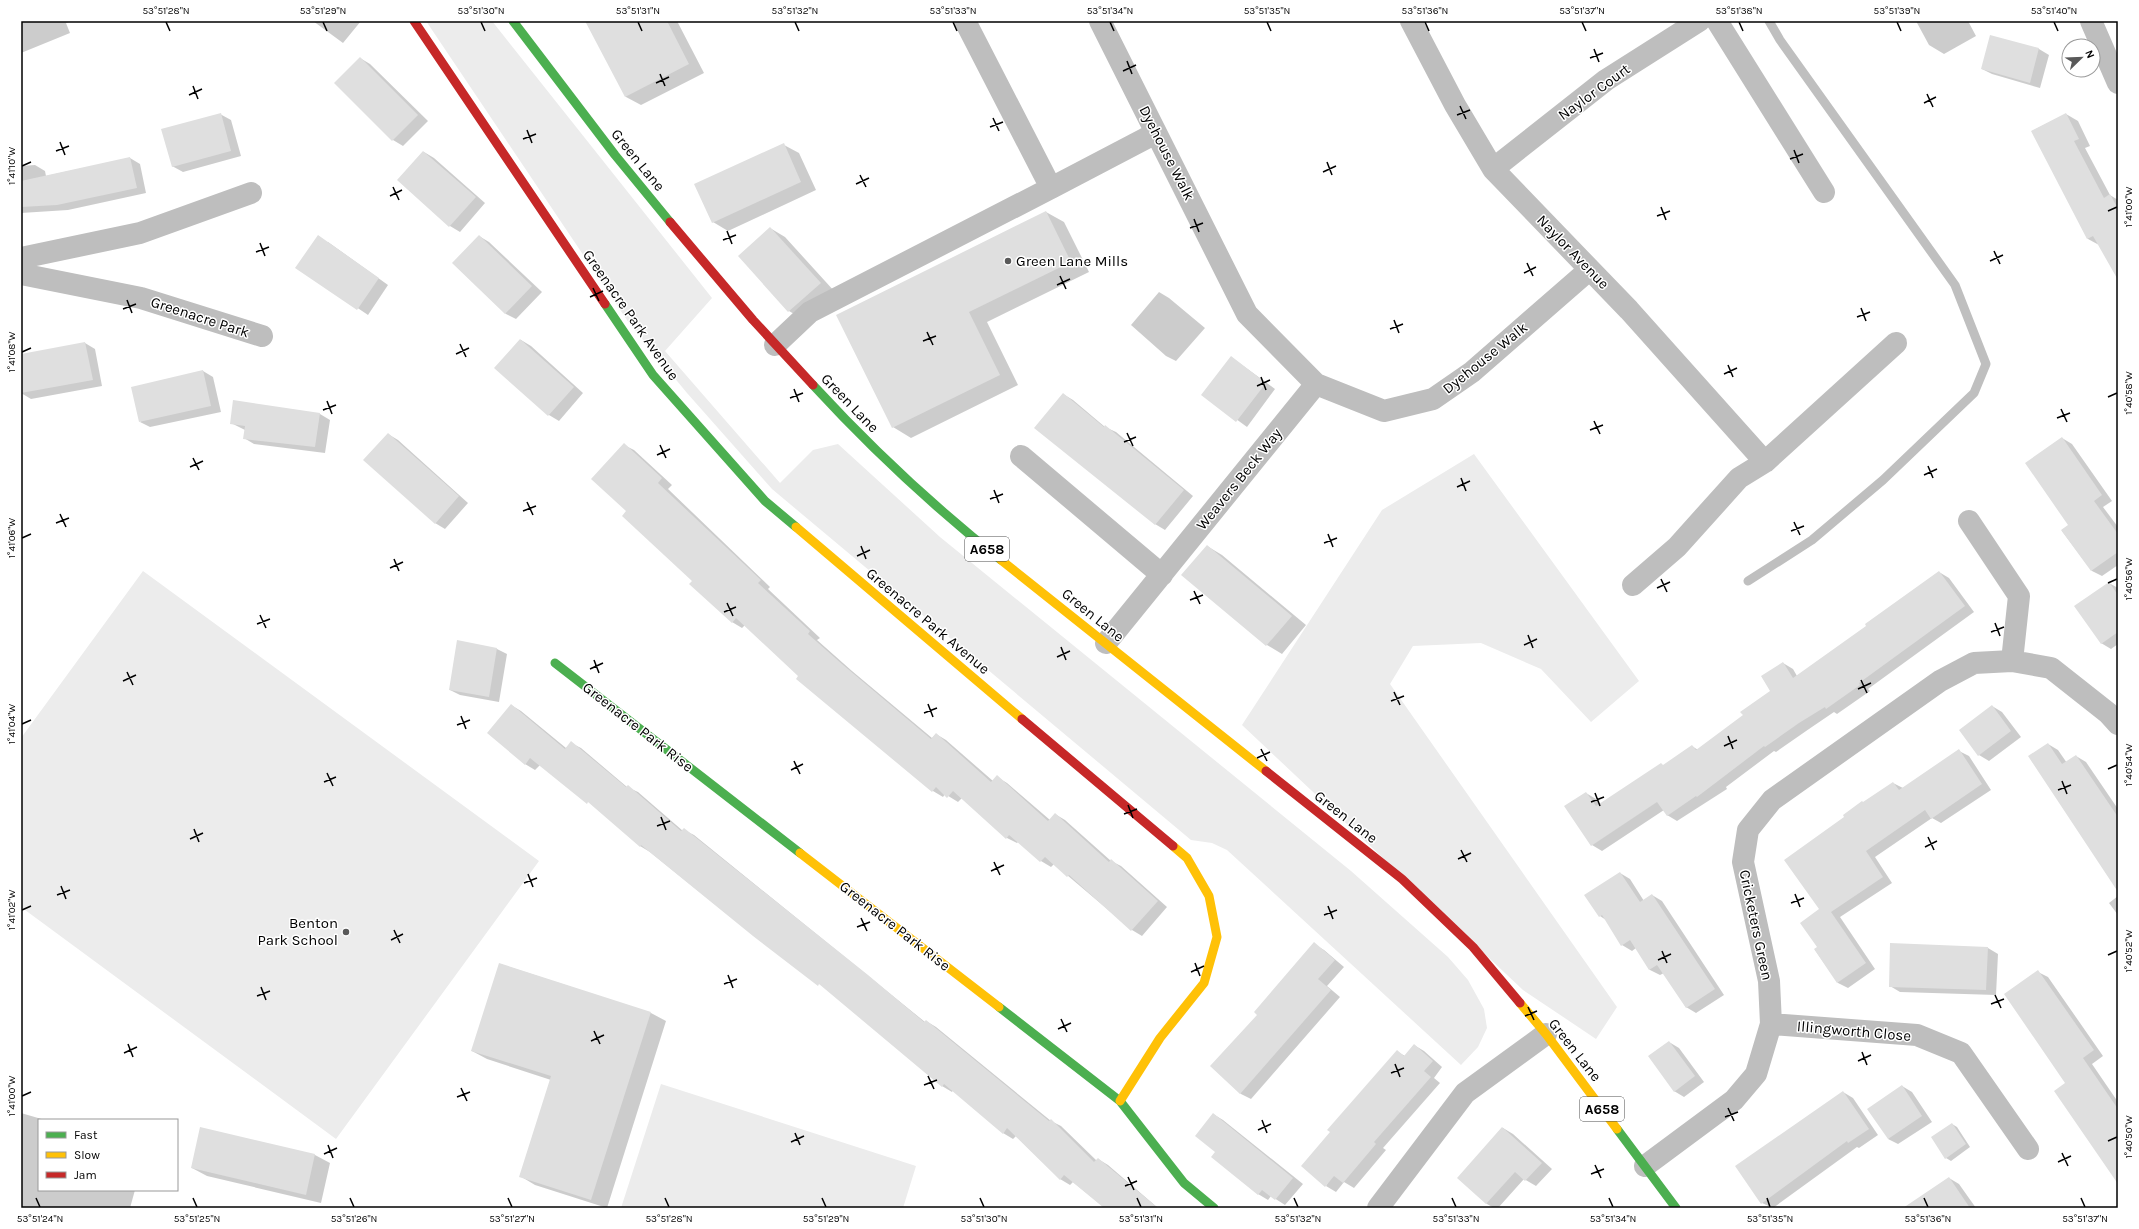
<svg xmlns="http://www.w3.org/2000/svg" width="2139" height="1229" viewBox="0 0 2139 1229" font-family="Karla,sans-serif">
  <rect width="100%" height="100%" fill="#fff"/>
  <path fill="#ececec" d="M426,21h66l220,277 -47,53 115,132 33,-33 25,-6 102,93 411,334 97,86 20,23 16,29 3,19 -9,19 -17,18 -234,-215 -15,-7 -21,-3 -419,-351 -85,-96 -58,-70z
    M1474,454l165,227 -48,41 -50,-53 -60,-26 -68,3 -23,38 227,323 -21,32 -73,-49 -281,-265 140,-215z
    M143,571l396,290 -203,278 -315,-232v-169z
    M661,1084l255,82 -13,42h-282z"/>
  <path fill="#0003" d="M21,21h51l-6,2 4,10 -49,20z
    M313,21h48l-18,22z
    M586,21h91l27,52 -63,32 -15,-8z
    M1916,21h52l8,15 -32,18 -15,-9z
    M1991,36l48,13 10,6 -9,33 -48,-14 -10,-5z
    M360,58l10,6 58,57 -25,25 -10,-6 -58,-57z
    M220,114l11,6 10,36 -58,16 -11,-6z
    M2066,114l12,7 12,25 -5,2 25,47 8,5v78l-19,-33 -11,-6 -56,-108z
    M784,145l15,8 17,37 -88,41 -15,-9z
    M424,152l10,6 51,45 -25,29 -10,-6z
    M130,158l10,6 6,29 -78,17 -47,3v-47l14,-1 10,6 1,5z
    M1046,212l18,10 25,50 -102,50 31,63 -107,53 -18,-11 -55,-112z
    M770,228l15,9 50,55 -31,28 -15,-9z
    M479,236l10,6 53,50 -26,27 -10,-5 -53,-51z
    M328,242l60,43 -20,30 -71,-48z
    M1159,292l10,6 36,30 -29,33 -10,-5 -35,-31z
    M521,340l10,6 52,47 -24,28 -10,-6 -53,-47z
    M85,343l10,6 7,37 -71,13 -10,-6v-38z
    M1231,357l44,32 -28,38 -44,-32z
    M203,371l10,6 8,35 -71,15 -10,-5z
    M1063,394l10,6 32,27 11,5 77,64 -28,34 -10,-6z
    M320,414l10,6 -5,33 -71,-9 -10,-6 1,-8 -14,-7z
    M388,434l10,6 70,63 -23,26 -10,-6z
    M2062,438l10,6 40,57 -9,6 15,20v38l-16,11 -10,-5 -30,-40 7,-5z
    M624,445l10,5 38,35 -4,4 102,98 -2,2 52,49 -3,2 35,31 80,67 4,-4 10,6 47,41 4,-4 10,6 43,37 5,-6 10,6 46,41 10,5 46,41 -25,29 -10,-6 -78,-66 -3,3 -10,-6 -23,-19 -1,1 -10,-5 -45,-40 -4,4 -13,-8 -2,3 -10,-6 -136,-112 3,-3 -55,-51 -3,3 -10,-6 -104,-111z
    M1207,546l15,9 84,70 -24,29 -15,-9z
    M1939,572l10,6 25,34 -106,77 2,2 -33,23 -3,-2 -25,17 -33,23 -2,-1 -48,36 1,2 -50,32 -10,-6 -3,-5 -62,41 -10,-6 -6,-52 10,6 4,5 64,-38 28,-20 6,4 46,-35 27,-24 12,-28 10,6 4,7 71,-50z
    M2109,583l9,5v56l-7,5 -10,-6z
    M458,642l39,7 10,5 -8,48 -39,-7 -10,-5z
    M511,705l10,6 45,37 5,-5 10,5 46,39 11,5 45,39 1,-1 10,5 231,187 1,-1 10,6 115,94 10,5 36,35 1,-2 10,6 50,43h-53l-32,-26 -3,3 -10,-6 -44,-43 -3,3 -10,-6 -50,-43 -1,2 -10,-6 -114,-96 -75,-55 -103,-83 -10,-6 -44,-39 -56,-42 -5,5 -10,-6z
    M1992,706l10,6 19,25 -32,24 -10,-6z
    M2048,744l10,6 9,13 9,-7 10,6 32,47v82z
    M1959,751l10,5 22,34 -50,33 -9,-5 -57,39 17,26 -52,34 35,52 -27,19 -10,-5 -23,-33 3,-3 2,-37 44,-107 29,-20 10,5z
    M1620,873l10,6 14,22 8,-6 10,6 62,94 -28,18 -10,-6 -22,-34 -4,2 -10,-5 -14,-22 -4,3 -10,-6 -16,-25 -6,-4z
    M2118,896v19l-9,-12z
    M1314,944l10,6 20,17 -17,19 13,11 -89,102 -10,-5 -30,-28 47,-51z
    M1988,948l10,6 -2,41 -96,-3 -10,-6z
    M500,964l151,49 15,8 -59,187 -72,-23 -15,-9 31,-96 -64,-21 -15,-8z
    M2038,972l10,5 55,79 -11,8 26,38v75l-52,-94z
    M1669,1042l10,6 25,34 -20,15 -10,-6z
    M1414,1045l10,6 18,16 -8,11 6,5 -57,65 3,2 -32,38 -10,-6 -8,10 -10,-6 72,-134 7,4z
    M1902,1086l10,6 20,30 -34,22 -10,-5z
    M1843,1092l10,6 25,37 -19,13 -2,-1 -84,61 -11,-5z
    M21,1113l24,7h-6v70h96l-5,18h-109z
    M1213,1114l10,6 80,64 -18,21 -14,-9 -3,4 -10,-6 -42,-42z
    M1952,1124l5,3 13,20 -19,14 -5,-3z
    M1503,1128l10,6 39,35 -16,17 -12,-7 -26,29h-4l-7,-4 -29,-26z
    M315,1155l15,8 -9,40 -114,-27 -15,-8z
    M1949,1178l10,6 17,24h-70z"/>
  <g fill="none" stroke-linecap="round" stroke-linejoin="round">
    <path stroke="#bfbfbf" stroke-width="9" d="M1748,581l64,-41 71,-60 91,-87 12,-29 -31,-79 -175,-245 -11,-19"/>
  </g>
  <path fill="#dfdfdf" d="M585,21h82l22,43 -64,33z
    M1990,35l49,13 -9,35 -49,-14z
    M360,57l58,58 -26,26 -58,-58z
    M221,113l10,38 -59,16 -11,-38z
    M2066,113l13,26 -5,2 30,57 6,-4 8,15v71l-25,-44 -6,3 -56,-108z
    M784,143l17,39 -89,41 -18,-39z
    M423,151l53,46 -27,30 -52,-47z
    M130,157l7,31 -80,17 -36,2v-26z
    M1046,211l25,51 -102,50 31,63 -108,53 -56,-113z
    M770,227l51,56 -33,29 -50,-56z
    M318,235l61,43 -22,32 -62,-42z
    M479,235l53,51 -27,28 -53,-51z
    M520,339l54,48 -26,29 -54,-48z
    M85,342l8,38 -72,13v-39z
    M1231,356l35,27 -30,39 -35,-27z
    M203,370l8,36 -72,16 -8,-35z
    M1063,393l41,34 1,-2 79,65 -29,35 -121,-97z
    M233,400l87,13 -5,34 -72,-8 2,-13 -15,-2z
    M388,433l71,63 -24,28 -72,-64z
    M2062,437l40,58 -8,6 24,33v18l-27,19 -30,-41 7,-5 -43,-62z
    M624,443l38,35 -4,5 103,97 -3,3 52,48 -2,3 34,30 89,75 5,-6 55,49 6,-7 51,46 7,-8 54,49 2,-3 47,42 -27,30 -62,-56 -2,2 -22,-20 -5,5 -31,-27 -3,4 -53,-48 -6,7 -11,-11 -4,5 -136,-113 2,-3 -62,-58 -4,5 -43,-39 3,-3 -70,-65 4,-5 -35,-32z
    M1207,545l85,71 -26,30 -85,-71z
    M1939,571l26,35 -106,77 1,2 -34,24 -1,-2 -26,16 -34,24 -1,-1 -67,51 -1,-1 -29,20 -10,-14 -66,44 -27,-40 22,-14 10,14 65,-43 2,2 29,-20 4,5 47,-35 -3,-3 30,-21 -9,-15 22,-14 10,16 73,-52 -1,-2z
    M2109,582l9,13v37l-17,12 -27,-38z
    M457,640l40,8 -8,49 -40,-7z
    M511,704l54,45 6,-8 55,46 2,-2 53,46 3,-3 184,147 56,47 2,-2 123,101 2,-2 43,43 4,-4 60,50h-54l-40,-33 -4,5 -53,-52 -4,6 -59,-50 -2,3 -123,-103 -1,2 -65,-50 -112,-91 -1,2 -52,-45 -1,2 -57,-46 -5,7 -38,-32z
    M1992,705l19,26 -33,25 -19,-26z
    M2048,743l14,21 14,-9 42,62v75l-90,-136z
    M1959,749l23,35 -51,35 -6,-9 -59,41 17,26 -52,35 35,51 -29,20 -23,-34 3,-2 -17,-24 19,-14 -35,-49 60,-43 -1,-2 19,-14 1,1 30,-20 6,8z
    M1620,872l20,30 12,-8 63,95 -29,19 -29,-43 -8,5 -19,-30 -9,6 -19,-31 -3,2 -15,-22z
    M1314,942l21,18 -17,19 13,11 -91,104 -30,-28 47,-51 -3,-3z
    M1890,943l98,4 -2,43 -97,-3z
    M499,963l152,49 -60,188 -72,-23 32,-101 -80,-25z
    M2038,970l56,80 -11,8 35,51v75l-64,-93 11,-8 -61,-89z
    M1669,1041l26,35 -21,16 -26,-36z
    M1414,1044l19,17 -9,10 7,6 -57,65 2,2 -33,39 -9,-7 -9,11 -24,-21 29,-34 -3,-2 70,-80 7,6z
    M1902,1085l20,31 -34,23 -21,-30z
    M1843,1091l26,38 -21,14 -1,-2 -86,63 -26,-38z
    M1213,1113l80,65 -18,22 -13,-10 -4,5 -26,-21 -21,-17 4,-5 -20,-16z
    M1952,1123l14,21 -21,15 -14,-22z
    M200,1127l115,27 -9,41 -115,-27z
    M1502,1127l40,36 -17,18 -10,-9 -29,32 -29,-26z
    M1949,1177l21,31h-67z"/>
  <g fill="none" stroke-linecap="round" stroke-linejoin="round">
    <path stroke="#bebebe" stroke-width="22" d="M1100,21l147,293 69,70 68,27 49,-12 39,-27 117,-102
      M1411,21l44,84 38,64 136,141 136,152
      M1717,21l107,171
      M2091,21l27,62
      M1493,169l113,-89 93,-59
      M1051,188l105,-55
      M21,258l119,-25 111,-40
      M21,274l120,24 121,38
      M775,345l35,-33 241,-124 -86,-167
      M1021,456l141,119
      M1969,521l50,75 -7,65
      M1633,585l44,-38 62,-69 26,-16 131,-119
      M1106,643l210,-259
      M1771,1024l146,11 44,18 67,96
      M1645,1166l89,-66 22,-26 15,-50 -2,-43 -26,-119 5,-32 24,-30 168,-119 34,-18 38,-2 39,7 57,45 10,11
      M1378,1208l87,-115 81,-59"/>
    <path stroke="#4caf50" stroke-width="9" d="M513,21l102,134 55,67
      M605,304l48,71 112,126 31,26
      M813,385c58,63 121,122 188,175
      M555,663l245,190
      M999,1007l121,94 64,82 30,25
      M1617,1129l59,79"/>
    <path stroke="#ffc107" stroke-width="9" d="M796,527l226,192
      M1001,560l265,211
      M800,853l199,154
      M1520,1003l26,31 71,95
      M1120,1101l40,-63 44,-55 13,-46 -8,-41 -22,-38 -14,-12"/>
    <path stroke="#c62828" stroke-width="9" d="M414,21l191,283
      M670,222l83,98 60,65
      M1022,719l151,127
      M1266,771l136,108 71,68 47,56"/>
  </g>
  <path fill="none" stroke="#000" stroke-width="1.5" d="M166,22l4,9M323,22l4,9M481,22l4,9M638,22l4,9M795,22l4,9M953,22l4,9M1110,22l4,9M1267,22l4,9M1425,22l4,9M1582,22l4,9M1739,22l4,9M1897,22l4,9M2054,22l4,9M1594,49l5,13M1590,58l13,-5M1127,61l5,13M1123,71l13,-6M660,74l5,12M656,83l13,-6M193,86l5,13M1927,94l6,13M189,95l13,-6M1924,103l12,-6M1460,106l6,13M1457,115l13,-5M993,118l6,13M990,127l13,-5M527,130l5,13M523,139l13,-5M60,142l5,13M1794,150l5,13M56,151l13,-5M1790,159l13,-5M1327,162l5,13M22,166l9,-4M1323,172l13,-6M860,175l6,12M856,184l13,-6M393,187l6,13M390,196l12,-6M1661,207l5,13M2108,211l9,-4M1657,216l13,-5M1194,219l5,13M1190,228l13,-5M727,231l5,13M723,240l13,-5M260,243l5,13M1994,251l6,13M256,252l13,-5M1990,261l13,-6M1527,263l6,13M1524,273l12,-6M1060,276l6,13M1057,285l13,-6M593,288l6,13M590,297l13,-6M127,300l5,13M1861,308l5,13M123,309l13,-5M1857,317l13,-5M1394,320l5,13M1390,329l13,-5M927,332l6,13M923,341l13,-5M460,344l6,13M22,352l9,-4M456,354l13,-6M1728,365l5,12M1724,374l13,-6M1261,377l5,13M1257,386l13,-6M794,389l5,13M2108,397l9,-4M790,398l13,-5M327,401l5,13M2061,409l6,13M323,410l13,-5M2057,418l13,-5M1594,421l6,13M1590,430l13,-5M1127,433l6,13M1124,442l12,-5M660,445l6,13M657,455l13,-6M193,458l6,12M1928,466l5,12M190,467l13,-6M1924,475l13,-6M1461,478l5,13M1457,487l13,-6M994,490l5,13M990,499l13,-5M527,502l6,13M523,511l13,-5M60,514l6,13M1794,522l6,13M56,523l13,-5M1791,531l13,-5M1328,534l5,13M22,538l9,-4M1324,543l13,-5M861,546l5,13M857,556l13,-6M394,559l5,12M390,568l13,-6M1661,579l6,13M2108,583l9,-4M1657,588l13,-6M1194,591l6,13M1190,600l13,-5M727,603l6,13M724,612l12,-5M260,615l6,13M1995,623l5,13M257,624l13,-5M1991,632l13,-5M1528,635l5,13M1524,645l13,-6M1061,647l5,13M1057,657l13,-6M594,660l5,13M590,669l13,-6M127,672l6,13M1861,680l6,13M123,681l13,-6M1858,689l13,-6M1394,692l6,13M1391,701l13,-5M928,704l5,13M924,713l13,-5M461,716l5,13M22,724l9,-4M457,725l13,-5M1728,736l5,13M1724,746l13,-6M1261,749l6,12M1257,758l13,-6M794,761l6,13M2108,769l9,-4M791,770l12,-6M327,773l6,13M2062,781l5,13M324,782l12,-5M2058,790l13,-5M1595,793l5,13M1591,802l13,-5M1128,805l5,13M1124,814l13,-5M661,817l5,13M657,826l13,-5M194,829l5,13M1928,837l6,13M190,839l13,-6M1925,847l12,-6M1461,850l6,12M1458,859l13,-6M994,862l6,13M991,871l13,-6M528,874l5,13M524,883l13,-5M61,886l5,13M1795,894l5,13M57,895l13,-5M1791,903l13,-5M1328,906l5,13M22,910l9,-4M1324,915l13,-5M861,918l6,13M857,927l13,-5M394,930l6,13M391,940l12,-6M1662,951l5,12M2108,955l9,-4M1658,960l13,-6M1195,963l5,13M1191,972l13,-6M728,975l5,13M724,984l13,-5M261,987l5,13M1995,995l6,13M257,996l13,-5M1991,1004l13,-5M1528,1007l6,13M1525,1016l12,-5M1061,1019l6,13M1058,1029l13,-6M594,1031l6,13M591,1041l13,-6M128,1044l5,13M1862,1052l5,13M124,1053l13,-6M1858,1061l13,-6M1395,1064l5,13M1391,1073l13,-5M928,1076l6,13M924,1085l13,-5M461,1088l6,13M22,1096l9,-4M457,1097l13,-5M1728,1108l6,13M1725,1117l13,-5M1262,1120l5,13M1258,1130l13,-6M795,1133l5,12M2108,1141l9,-4M791,1142l13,-6M328,1145l5,13M2062,1153l6,13M324,1154l13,-6M2058,1162l13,-6M1595,1165l6,13M1591,1174l13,-5M1128,1177l6,13M1125,1186l12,-5M36,1198l4,9M193,1198l4,9M350,1198l4,9M508,1198l4,9M665,1198l4,9M822,1198l4,9M980,1198l4,9M1137,1198l4,9M1294,1198l4,9M1452,1198l4,9M1609,1198l4,9M1767,1198l3,9M1924,1198l4,9M2081,1198l4,9"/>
  <g fill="#595959" stroke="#fff" stroke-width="1.5">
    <circle cx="1008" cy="261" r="4"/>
    <circle cx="346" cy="932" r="4"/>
  </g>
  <g text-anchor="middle" stroke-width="3" stroke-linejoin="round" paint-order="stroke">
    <g fill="#fff" stroke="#4c4c4c" stroke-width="1">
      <rect x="965" y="537" width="44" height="24" rx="3"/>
      <rect x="1580" y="1097" width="44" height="24" rx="3"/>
    </g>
    <g font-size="14" font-weight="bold" fill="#000">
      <text x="987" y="554">A658</text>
      <text x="1602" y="1114">A658</text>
    </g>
    <g font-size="15" fill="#000" stroke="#fff">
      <text transform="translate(1594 92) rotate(-36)" y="5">Naylor Court</text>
      <text transform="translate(1167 153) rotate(63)" y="5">Dyehouse Walk</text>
      <text transform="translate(638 160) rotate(51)" y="5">Green Lane</text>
      <text transform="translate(1573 252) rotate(46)" y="5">Naylor Avenue</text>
      <text transform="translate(631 315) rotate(55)" y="5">Greenacre Park Avenue</text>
      <text transform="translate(200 317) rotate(18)" y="5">Greenacre Park</text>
      <text transform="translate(1485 358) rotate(-39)" y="5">Dyehouse Walk</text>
      <text transform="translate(850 403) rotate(46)" y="5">Green Lane</text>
      <text transform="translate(1239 479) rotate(-51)" y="5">Weavers Beck Way</text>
      <text transform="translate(1093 615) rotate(39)" y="5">Green Lane</text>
      <text transform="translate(928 621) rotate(40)" y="5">Greenacre Park Avenue</text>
      <text transform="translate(638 727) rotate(38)" y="5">Greenacre Park Rise</text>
      <text transform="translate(1346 817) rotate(38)" y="5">Green Lane</text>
      <text transform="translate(1756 925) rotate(78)" y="5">Cricketers Green</text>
      <text transform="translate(895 926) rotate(38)" y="5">Greenacre Park Rise</text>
      <text transform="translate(1854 1031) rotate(5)" y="5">Illingworth Close</text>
      <text transform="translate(1575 1050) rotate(52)" y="5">Green Lane</text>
    </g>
    <g font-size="15" fill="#000" stroke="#fff" text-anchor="start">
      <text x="1016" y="266">Green Lane Mills</text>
      <text x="338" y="928" text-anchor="end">Benton<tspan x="338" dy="17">Park School</tspan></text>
    </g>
  </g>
  <rect width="2139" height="1229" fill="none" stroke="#ffffff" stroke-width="44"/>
  <rect x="38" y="1119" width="140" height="72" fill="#ffffff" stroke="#999999"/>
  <rect x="46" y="1132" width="20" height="6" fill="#4caf50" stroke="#999999"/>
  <text x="74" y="1139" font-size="12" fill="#000000">Fast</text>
  <rect x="46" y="1152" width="20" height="6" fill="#ffc107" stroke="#999999"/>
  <text x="74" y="1159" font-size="12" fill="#000000">Slow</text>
  <rect x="46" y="1172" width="20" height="6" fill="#c62828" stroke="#999999"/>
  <text x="74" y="1179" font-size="12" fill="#000000">Jam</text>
  <g transform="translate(2081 58) rotate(67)"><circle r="19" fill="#ffffff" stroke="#999999"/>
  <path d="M0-3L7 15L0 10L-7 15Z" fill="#595959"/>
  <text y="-6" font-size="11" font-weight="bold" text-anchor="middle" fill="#000000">N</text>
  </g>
  <rect x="22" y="22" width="2095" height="1185" fill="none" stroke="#000" stroke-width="1.5"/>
  <g font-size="10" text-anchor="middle" fill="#000">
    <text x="166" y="14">53°51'28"N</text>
    <text x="323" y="14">53°51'29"N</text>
    <text x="481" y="14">53°51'30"N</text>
    <text x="638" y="14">53°51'31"N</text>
    <text x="795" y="14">53°51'32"N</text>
    <text x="953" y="14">53°51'33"N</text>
    <text x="1110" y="14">53°51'34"N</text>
    <text x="1267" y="14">53°51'35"N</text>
    <text x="1425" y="14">53°51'36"N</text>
    <text x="1582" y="14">53°51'37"N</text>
    <text x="1739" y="14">53°51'38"N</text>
    <text x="1897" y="14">53°51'39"N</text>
    <text x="2054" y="14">53°51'40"N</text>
    <text transform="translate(11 166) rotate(-90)" y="4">1°41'10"W</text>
    <text transform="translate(2128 207) rotate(-90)" y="4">1°41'00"W</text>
    <text transform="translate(11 352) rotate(-90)" y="4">1°41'08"W</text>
    <text transform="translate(2128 393) rotate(-90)" y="4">1°40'58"W</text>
    <text transform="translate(11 538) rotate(-90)" y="4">1°41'06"W</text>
    <text transform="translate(2128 579) rotate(-90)" y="4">1°40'56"W</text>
    <text transform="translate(11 724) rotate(-90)" y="4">1°41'04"W</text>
    <text transform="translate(2128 765) rotate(-90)" y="4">1°40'54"W</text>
    <text transform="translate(11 910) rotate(-90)" y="4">1°41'02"W</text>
    <text transform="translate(2128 951) rotate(-90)" y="4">1°40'52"W</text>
    <text transform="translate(11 1096) rotate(-90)" y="4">1°41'00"W</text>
    <text transform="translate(2128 1137) rotate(-90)" y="4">1°40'50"W</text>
    <text x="40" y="1222">53°51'24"N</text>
    <text x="197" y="1222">53°51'25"N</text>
    <text x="354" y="1222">53°51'26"N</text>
    <text x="512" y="1222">53°51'27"N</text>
    <text x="669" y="1222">53°51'28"N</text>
    <text x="826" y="1222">53°51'29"N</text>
    <text x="984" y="1222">53°51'30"N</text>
    <text x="1141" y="1222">53°51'31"N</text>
    <text x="1298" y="1222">53°51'32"N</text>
    <text x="1456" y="1222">53°51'33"N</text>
    <text x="1613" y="1222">53°51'34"N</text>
    <text x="1770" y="1222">53°51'35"N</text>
    <text x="1928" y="1222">53°51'36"N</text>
    <text x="2085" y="1222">53°51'37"N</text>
  </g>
</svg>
